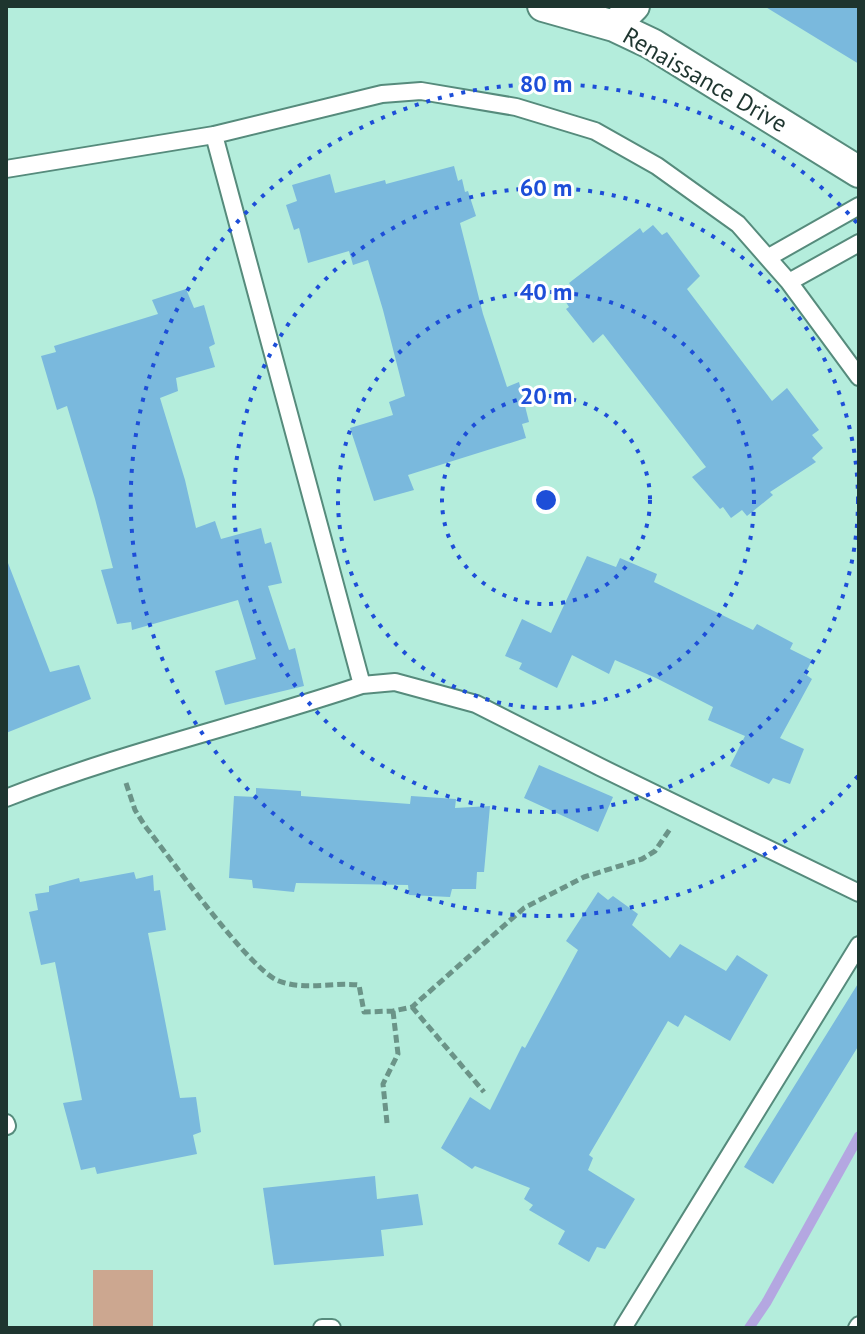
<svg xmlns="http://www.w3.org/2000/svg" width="865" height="1334" viewBox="0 0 865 1334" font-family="'PT Sans',sans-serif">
  <rect width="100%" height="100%" fill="#b4eddc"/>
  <path fill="#cca790" d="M93,1270h60v58h-60z"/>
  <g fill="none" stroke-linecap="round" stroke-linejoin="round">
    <path stroke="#b4a7e1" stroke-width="10" d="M749,1328l17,-25 93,-167"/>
  </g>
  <path fill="#7ab9dd" d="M764,6h95v58l-41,-25z
    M454,166l4,15 4,-2 3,13 3,-1 8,25 -16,7 23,91 24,73 12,-5 10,40 -7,2 4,14 -118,37 6,15 -40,11 -24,-73 43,-13 -4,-13 16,-6 -22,-86 -15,-50 -15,5 -4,-14 -41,12 -9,-35 -5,2 -8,-25 11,-4 -5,-16 38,-11 5,19 50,-13 1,4z
    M653,225l9,10 5,-3 33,44 -13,13 85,112 15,-13 32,42 -7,5 11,13 -11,10 4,4 -46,30 3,3 -26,21 -5,-6 -11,8 -8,-11 -3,2 -28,-32 14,-10 -103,-133 -10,9 -27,-34 3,-2 -7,-11 10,-9 -3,-4 71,-55 3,5z
    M186,289l8,19 10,-3 11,39 -6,3 6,20 -39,11 2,13 -18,7 25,82 11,48 19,-7 6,18 40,-11 4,16 6,-2 11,41 -14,3 21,64 6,-2 9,38 -79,19 -10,-34 41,-12 -18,-59 -106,30 -1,-8 -14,2 -16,-54 12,-2 -18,-69 -28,-93 -10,4 -16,-54 15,-4 -2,-6 104,-32 -6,-14z
    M587,556l29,11 4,-9 37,16 -3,8 99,48 4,-6 36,19 -3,6 22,11 -7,14 7,5 -32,59 24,11 -14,35 -17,-6 -4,6 -39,-18 15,-30 -37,-16 5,-13 -57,-29 -41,-18 -6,14 -37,-19 -15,33 -38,-19 3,-6 -17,-7 17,-37 29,14z
    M6,563h2l42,109 29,-7 12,34 -85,34z
    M539,765l74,32 -15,35 -74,-34z
    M256,788l45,3v5l109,8 1,-8 45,3 -1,9 35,-2 -6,66h-7l-1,17h-24l-2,8 -41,-2 -1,-10 -112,-2 -2,9 -41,-4 -1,-8 -23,-2 5,-82 22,1z
    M134,872l2,7 17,-4 1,16 6,-1 6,40 -18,3 32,165 16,-1 5,35 -8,3 4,19 -100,20 -2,-7 -14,3 -18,-67 19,-3 -27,-138 -14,3 -12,-53 9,-2 -3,-16 14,-2v-6l30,-8 1,4z
    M598,892l10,8 5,-4 25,18 -6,11 38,33 10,-14 46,27 11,-16 31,20 -38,66 -45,-26 -7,12 -10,-6 -79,134 4,3 -5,12 47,29 -30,50 -8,-2 -8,15 -31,-18 7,-13 -36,-21 4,-5 -9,-6 6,-11 -55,-22 -3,3 -31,-21 29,-51 20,13 32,-64 3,2 53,-98 -12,-9z
    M859,982v63l-86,139 -29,-17z
    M375,1176l2,23 41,-5 5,31 -42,5 3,26 -110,9 -11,-77z"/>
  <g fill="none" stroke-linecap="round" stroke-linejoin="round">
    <defs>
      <path id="lane" d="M214,135l148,550
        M6,169l208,-34 168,-41 39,-3 95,16 79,24 62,35 81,58 51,58 70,95
        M769,257l90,-51
        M789,282l70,-39
        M6,798c117,-46 237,-73 356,-113l33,-3 81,22 124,63 259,126
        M6,1123l1,3
        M322,1328h10
        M623,1328l236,-383
        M857,1328l2,-3"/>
      <path id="street" d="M543,6l71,20 38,18 207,128
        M614,26l20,-20"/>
    </defs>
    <use href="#lane" stroke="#568b7c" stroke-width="20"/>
    <use href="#street" stroke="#568b7c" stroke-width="34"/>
    <path stroke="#6b9488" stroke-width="5" stroke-dasharray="8 4" stroke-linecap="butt" d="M126,783l9,27 10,16c24,30 105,145 134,155 26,10 54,1 80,4l5,27 29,-1 19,-4 112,-99 60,-31 58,-18 13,-8 15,-22
      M412,1007l72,85
      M387,1123l-4,-39 15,-30 -5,-43"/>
    <use href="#lane" stroke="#fff" stroke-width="16"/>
    <use href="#street" stroke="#fff" stroke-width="30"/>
  </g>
  <g fill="none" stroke="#1d4ed8" stroke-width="4" stroke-dasharray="4 8">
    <circle cx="546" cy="500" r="104"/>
    <circle cx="546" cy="500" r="208"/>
    <circle cx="546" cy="500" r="312"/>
    <path d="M858 776A416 416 0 1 1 858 224"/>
  </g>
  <g text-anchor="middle" stroke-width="6" stroke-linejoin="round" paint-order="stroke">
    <g font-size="24" fill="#1e352f" stroke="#fff">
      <text transform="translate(705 80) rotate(30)" y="8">Renaissance Drive</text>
    </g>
  </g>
  <circle cx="546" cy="500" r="12" fill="#1d4ed8" stroke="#fff" stroke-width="4"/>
  <g font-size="24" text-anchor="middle" font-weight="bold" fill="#1d4ed8" stroke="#fff" stroke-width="6" stroke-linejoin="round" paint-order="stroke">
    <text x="546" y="92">80 m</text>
    <text x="546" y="196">60 m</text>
    <text x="546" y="300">40 m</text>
    <text x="546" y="404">20 m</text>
  </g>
  <rect width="865" height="1334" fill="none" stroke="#1e352f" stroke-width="16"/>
</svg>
